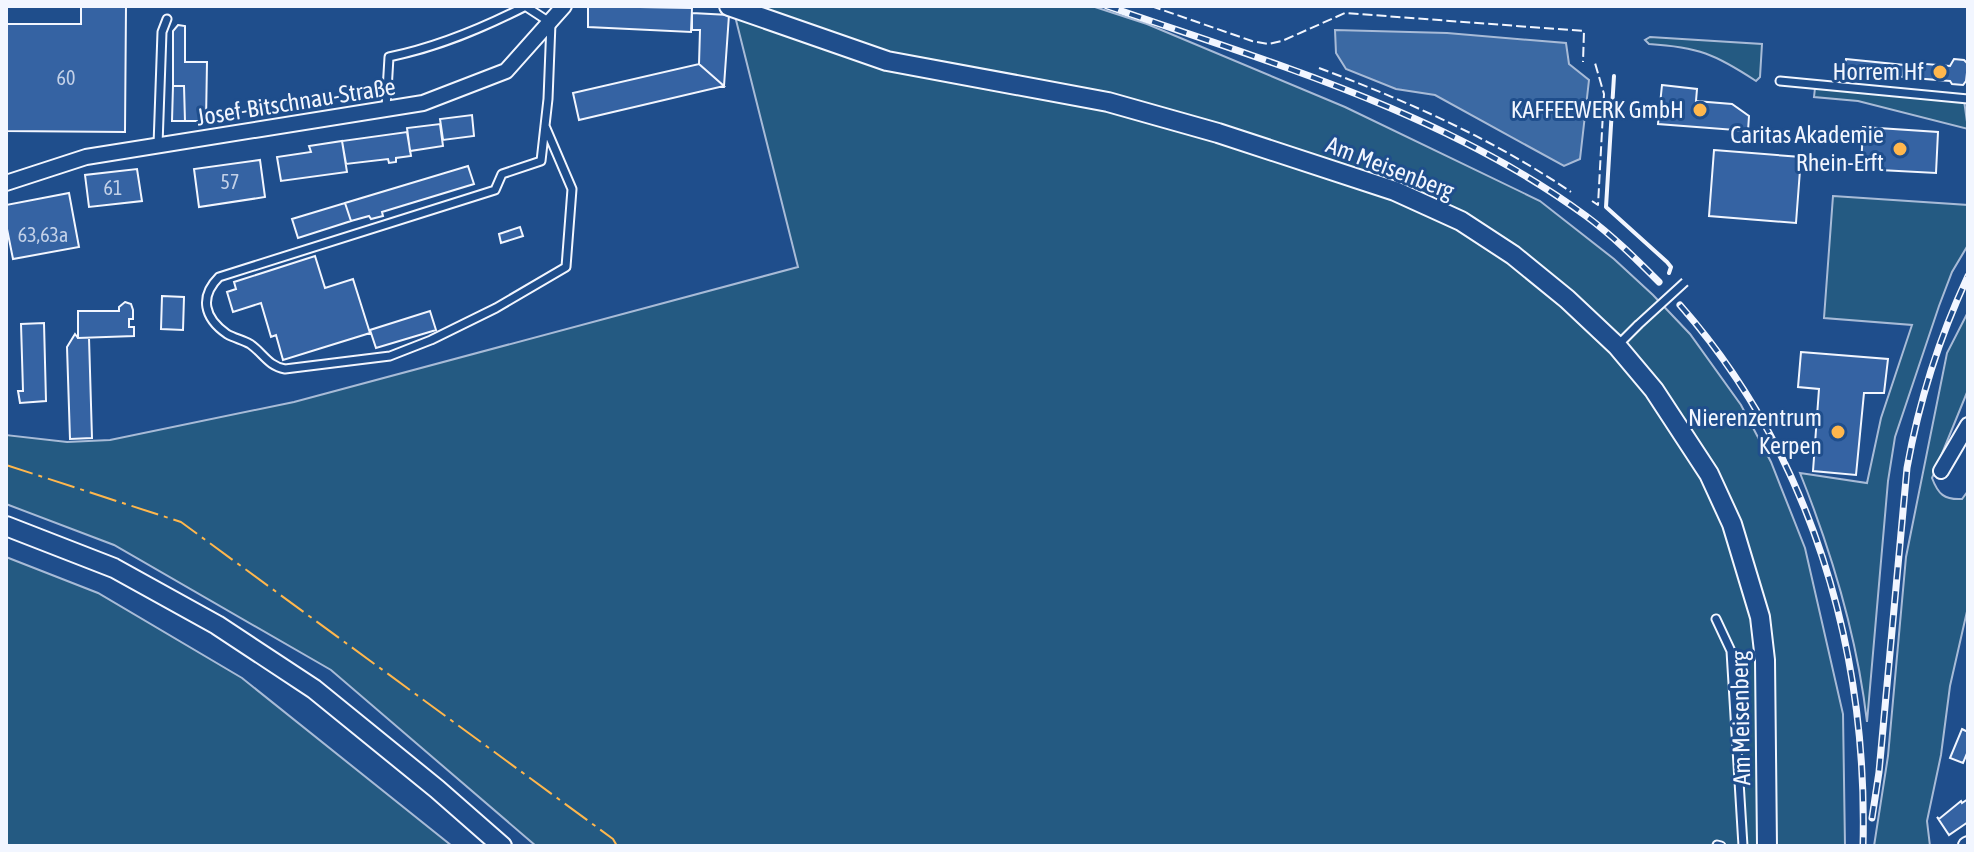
<svg xmlns="http://www.w3.org/2000/svg" width="1974" height="852" viewBox="0 0 1974 852" font-family="'Asap Condensed',sans-serif">
  <rect width="100%" height="100%" fill="#1f4e8c"/>
  <path fill="#245a82" stroke="#a8bbd7" stroke-width="2" d="M728,6h364l55,18 198,83 195,94 74,58 39,36 37,39 51,71 30,57 34,86 38,166 2,132h-1309l-205,-176 -217,-125 -108,-41v-69l61,7 43,-2 184,-38 504,-135 -64,-255z
    M1650,37l112,7 -2,33 -4,4c-41,-27 -58,-34 -107,-37l-4,-4z
    M1815,88l149,12 4,29 -110,-28 -44,-4z
    M1833,196l135,9v40l-16,27 -13,34 -44,131 -7,44 -21,241c-10,-86 -35,-169 -67,-249l67,10 14,-65 31,-93 -88,-7z
    M1968,312v78l-36,88c6,16 12,22 30,21l6,-8v116l-18,79 -9,69 -14,66 3,25h-56l14,-90 18,-199 41,-204z
    M6,557l92,36 144,85 210,168h-446z"/>
  <path fill="#3b69a3" stroke="#a8bbd7" stroke-width="2" d="M1335,30l112,3 119,10 3,21 20,16 -9,79 -16,7 -129,-71 -39,-6 -50,-20 -10,-16z"/>
  <path fill="#3563a3" stroke="#f2f6ff" stroke-width="2" d="M81,6h45l-1,126 -119,-1v-107h75z
    M588,6l104,2 -1,24 -103,-5z
    M692,13l37,2 -5,71 -25,-22 1,-34h-8z
    M178,25l7,1v36h22l-1,59h-21l-1,-35h-11v-55z
    M1846,59l58,6 -1,12 -59,-5z
    M1954,59l10,1 4,4 -2,17 -3,4 -11,-1 -2,-3 -37,-3 1,-15 36,3z
    M699,64l25,22 -145,34 -6,-27z
    M1662,85l35,4 -1,12 36,3 17,12 -1,15 -90,-7z
    M173,86h11l1,35h-13z
    M472,115l2,21 -31,4 -3,-21z
    M440,124l3,22 -33,5 -3,-23z
    M1863,127l75,5 -2,41 -75,-4z
    M407,132l4,24 -15,2v4l-7,1 -1,-4 -42,5 -4,-23z
    M342,141l5,31 -66,9 -4,-24 34,-5 -2,-6z
    M1714,150l87,7 -5,66 -87,-7z
    M260,160l5,37 -66,10 -5,-38z
    M468,166l6,18 -92,28 1,4 -12,3 -2,-3 -18,5 -6,-18z
    M137,169l5,32 -53,6 -4,-32z
    M69,193l10,54 -66,12 -7,-35v-19z
    M345,203l6,18 -53,17 -6,-19z
    M520,227l3,9 -22,7 -2,-9z
    M315,256l10,32 28,-9 17,54 -87,27 -7,-25 -5,2 -10,-34 -28,9 -6,-20 9,-3 -2,-7z
    M162,296l22,1 -1,33 -22,-1z
    M125,302l6,2 2,6v9h-4v8h5v9l-56,2v-27h41v-4z
    M430,311l6,19 -60,18 -6,-18z
    M44,323l2,78 -26,2 -2,-12h5l-2,-67z
    M75,334l3,4h11l3,100 -22,1 -3,-92z
    M1801,352l87,7 -4,34h-20l-8,82 -43,-4 6,-82 -21,-2z
    M1962,729l6,3v19l-5,12 -13,-5z
    M1968,799v23l-19,13 -12,-18 2,2 22,-18 1,2z"/>
  <g fill="none" stroke-linecap="round" stroke-linejoin="round">
    <defs>
      <path id="lane" d="M525,6l26,17 -3,76 -7,62 -39,13 -7,16 -276,87c-20,20 -15,41 8,57 7,4 16,6 23,10 13,9 18,22 35,25l105,-13 41,-16 65,-32 70,-41 6,-78 -27,-63
        M1780,81l188,18
        M386,108l3,-51c49,-10 92,-28 137,-51
        M158,145l4,-113 5,-13
        M1618,345l20,-20
        M1716,619l15,32 12,195
        M1717,845l4,1"/>
      <path id="street" d="M6,183l80,-26 337,-54 83,-32 58,-65
        M1941,471l27,-46
        M1966,845l2,-1"/>
      <path id="secondary" d="M729,6l158,55 221,41 110,31 177,58 66,30 52,34 54,44 50,47 37,44 55,84 23,50 28,93 5,43 2,186
        M6,526l108,42 103,57 97,64 123,100 65,57"/>
    </defs>
    <use href="#lane" stroke="#f2f6ff" stroke-width="11"/>
    <use href="#street" stroke="#f2f6ff" stroke-width="18"/>
    <use href="#secondary" stroke="#f2f6ff" stroke-width="22"/>
    <use href="#lane" stroke="#1f4e8c" stroke-width="7"/>
    <use href="#street" stroke="#1f4e8c" stroke-width="14"/>
    <use href="#secondary" stroke="#1f4e8c" stroke-width="18"/>
    <defs>
      <path id="rail" d="M1107,6c164,57 337,106 479,210 27,20 50,43 73,66
        M1680,305c131,149 188,344 183,541
        M1872,818l7,-46 28,-304c12,-67 32,-130 61,-192"/>
    </defs>
    <use href="#rail" stroke="#f2f6ff" stroke-width="7"/>
    <use href="#rail" stroke="#1f4e8c" stroke-width="4" stroke-dasharray="12" stroke-linecap="butt"/>
    <defs>
      <path id="lane-bridge" d="M1638,325l47,-43"/>
    </defs>
    <use href="#lane-bridge" stroke="#f2f6ff" stroke-width="11" stroke-linecap="butt"/>
    <use href="#lane-bridge" stroke="#1f4e8c" stroke-width="7"/>
    <path stroke="#f2f6ff" stroke-width="2" stroke-dasharray="10 4" stroke-linecap="butt" d="M1151,6l101,35 16,3 14,-3 63,-28 239,18 -1,31
      M1319,68c88,33 174,71 252,124
      M1592,201l6,4 6,-111 -9,-31"/>
    <path stroke="#f2f6ff" stroke-width="4" d="M1614,76l-8,131 61,55 4,5 -2,6"/>
    <path stroke="#ffb74d" stroke-width="2" stroke-dasharray="28 6 4 6" stroke-linecap="butt" d="M6,465l175,57 432,317 4,7"/>
  </g>
  <g fill="#ffb74d" stroke="#1f4e8c" stroke-width="3">
    <circle cx="1940" cy="72" r="8"/>
    <circle cx="1700" cy="110" r="8"/>
    <circle cx="1900" cy="149" r="8"/>
    <circle cx="1838" cy="432" r="8"/>
  </g>
  <g text-anchor="middle" stroke-width="6" stroke-linejoin="round" paint-order="stroke">
    <g font-size="20" fill="#c3d1e8">
      <text x="66" y="85">60</text>
      <text x="230" y="189">57</text>
      <text x="113" y="195">61</text>
      <text x="43" y="242">63,63a</text>
    </g>
    <g font-size="24" fill="#f2f6ff" stroke="#1f4e8c" text-anchor="end">
      <text x="1924" y="80">Horrem Hf</text>
      <text x="1684" y="118">KAFFEEWERK GmbH</text>
      <text x="1884" y="143">Caritas Akademie<tspan x="1884" dy="28">Rhein-Erft</tspan></text>
      <text x="1822" y="426">Nierenzentrum<tspan x="1822" dy="28">Kerpen</tspan></text>
    </g>
    <g font-size="24" fill="#f2f6ff" stroke="#1f4e8c">
      <text transform="translate(296 102) rotate(-9)" y="8">Josef-Bitschnau-Straße</text>
      <text transform="translate(1390 168) rotate(21)" y="8">Am Meisenberg</text>
      <text transform="translate(1741 718) rotate(-91)" y="8">Am Meisenberg</text>
    </g>
  </g>
  <rect width="1974" height="852" fill="none" stroke="#f2f6ff" stroke-width="16"/>
</svg>
